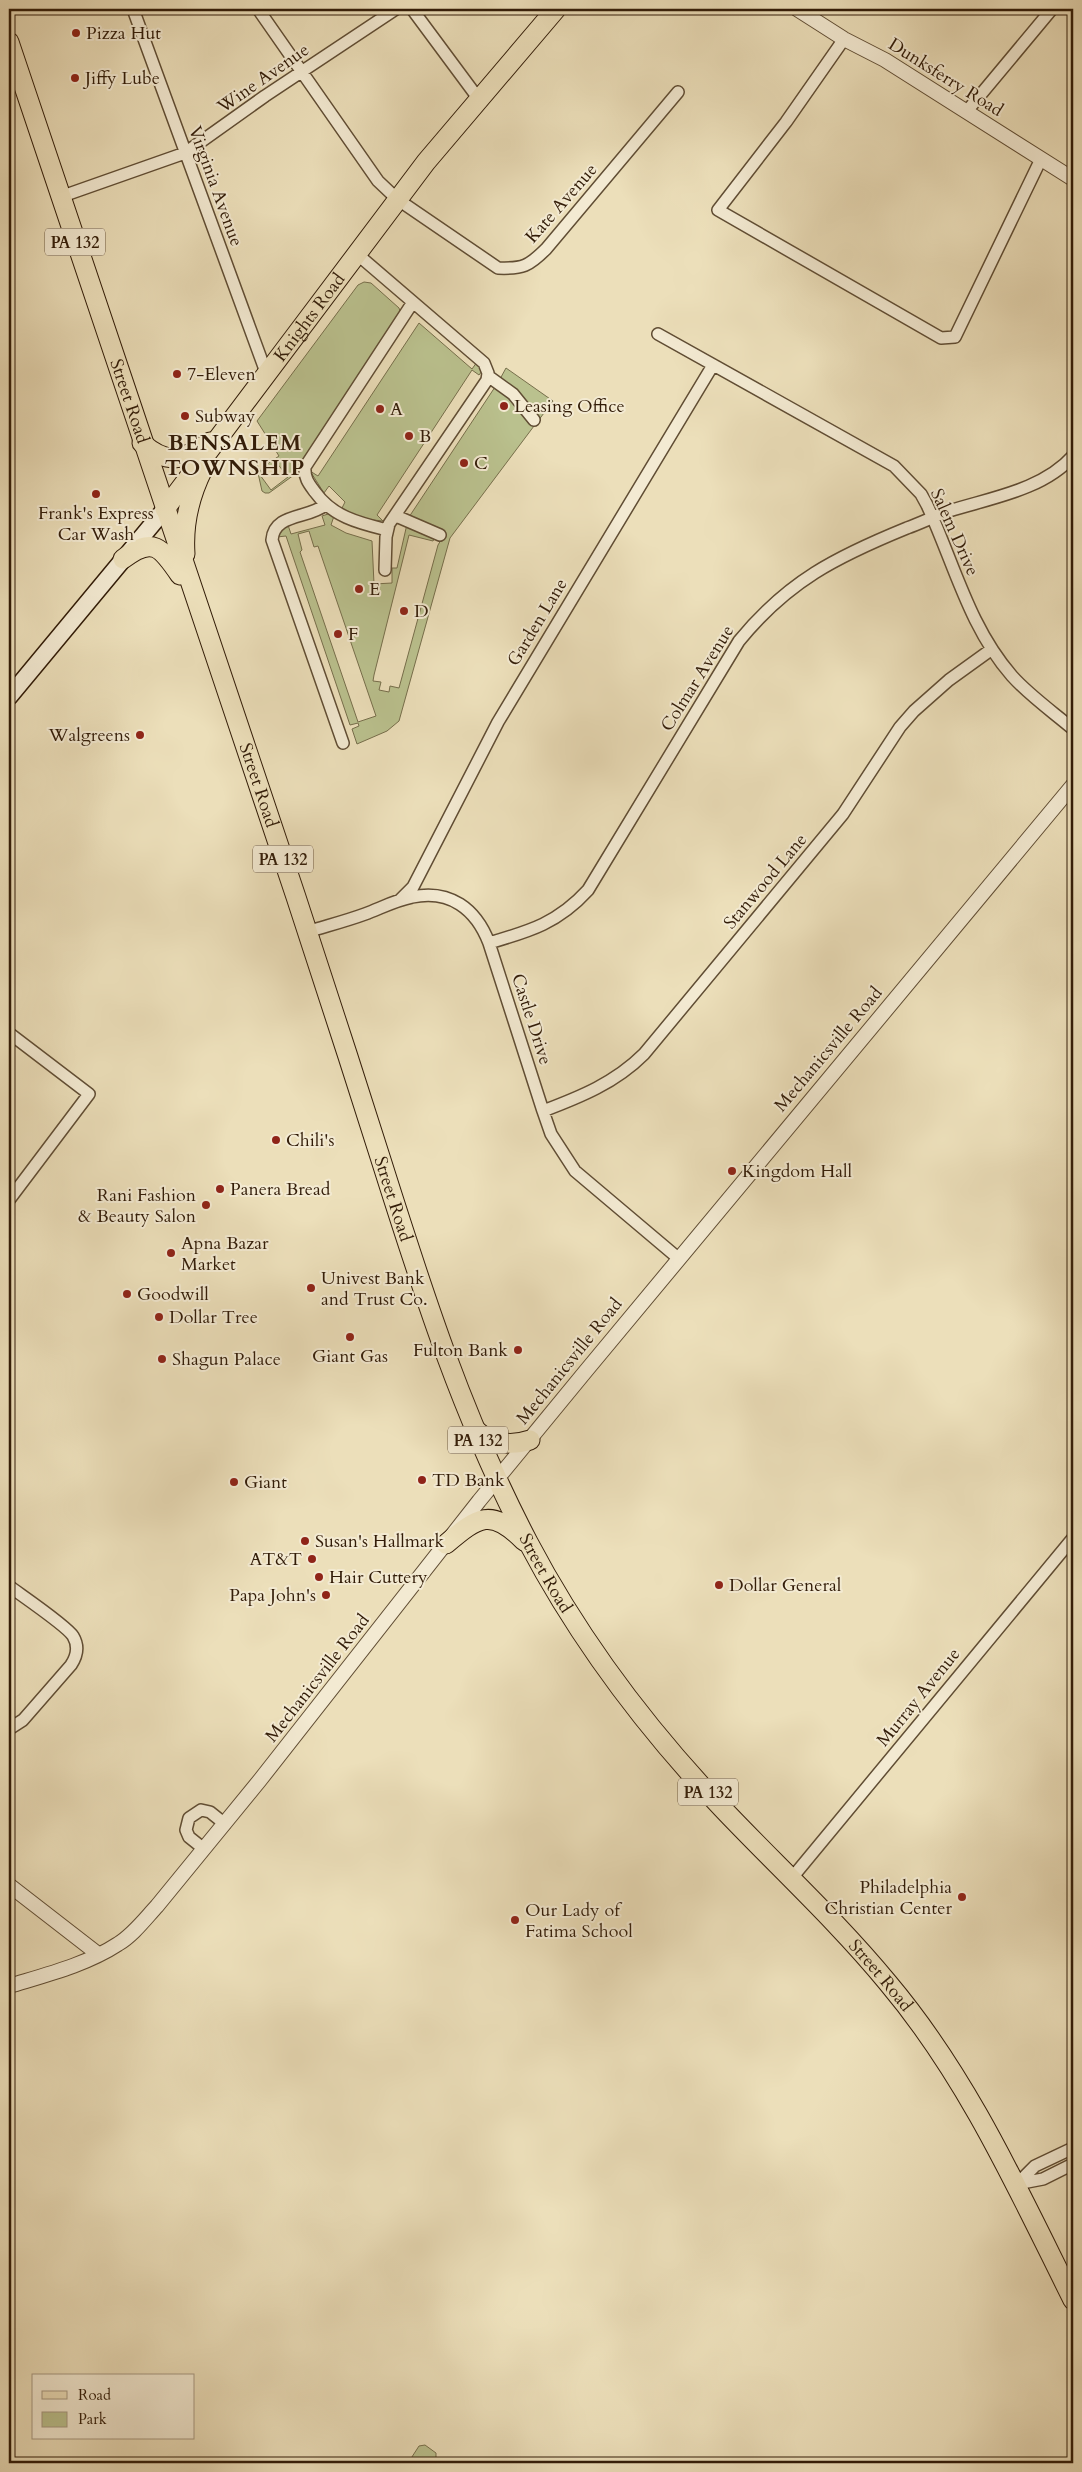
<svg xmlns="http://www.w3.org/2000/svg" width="1082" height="2472" viewBox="0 0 1082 2472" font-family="Cardo,serif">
  <rect width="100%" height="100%" fill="#ecdfba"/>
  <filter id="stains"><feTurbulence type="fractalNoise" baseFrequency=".004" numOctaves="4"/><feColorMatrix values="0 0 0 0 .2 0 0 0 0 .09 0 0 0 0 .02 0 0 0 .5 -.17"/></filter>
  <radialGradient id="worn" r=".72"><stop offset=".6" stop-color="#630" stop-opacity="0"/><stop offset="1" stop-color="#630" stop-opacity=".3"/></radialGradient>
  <path fill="#bac18e" stroke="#766e4b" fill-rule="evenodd" d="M364,282l7,1 28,25 1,3 -106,164 -25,18h-4l-3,-2 -6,-27 6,9 -2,2 11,15 17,-13 -12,-15 -11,9 -2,-4 16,-11 -22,-35 101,-136z
    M419,323l53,46 5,-7 5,9 -3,4 -7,-5 -95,145 6,6 -19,-2 -23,-9 4,-8 -16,-16 -5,7 -14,-22 8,5z
    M506,368l47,33 -15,20 -38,-42z
    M495,387c15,9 32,22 39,39l-84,112 -51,183 -12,10 -30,13 -5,-15 7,-3 -1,-3 -8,2 -64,-189 -9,1 6,-10 5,-2 3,9 34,-9 -3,-9 6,-2 6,2 -3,9 15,8 26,8 2,43 18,-1v-15h5l10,-44 29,12 -3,5 -24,-6 -35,140 -1,6 8,1 -2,8 10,2 1,-6 9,2 39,-143 6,-10 -35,-18zM309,531l5,16 4,-1 58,170 -18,6 -58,-170 2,-2 -4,-16z
    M425,2445l11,8v6l-3,4h-25l11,-17z"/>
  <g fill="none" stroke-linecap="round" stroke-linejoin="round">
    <defs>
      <path id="minor" d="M133,9l134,366
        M258,9l120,172 19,18 101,69c25,1 31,-2 48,-19l132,-157
        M412,9l66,89
        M844,39l-58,83 -68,88 223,128 14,-1 86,-178
        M967,111l85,-102
        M60,197l125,-44 80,-57 131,-87
        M357,254l127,109 4,10 -1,7 -98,144 -3,13 -1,33
        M658,334l236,132 27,28 6,11c27,58 42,122 85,171 18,20 41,36 61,53
        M488,376l25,18 21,26
        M325,505c-17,14 -51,8 -53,35l71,203
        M396,516l44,19
        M387,530c-28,-7 -54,-13 -72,-38 -6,-8 -11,-14 -10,-25l108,-165
        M400,900l13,-13 85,-165 215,-357
        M307,932c19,-6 39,-11 58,-18 16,-6 31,-14 47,-17 38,-8 64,12 77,46l54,168 8,23 24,37 103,87
        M489,943c41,-12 69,-20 99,-53l151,-249c49,-60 97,-84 168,-113 14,-5 28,-12 42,-17 41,-13 94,-21 124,-55
        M9,1033l80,61 -80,106
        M543,1111c37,-14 72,-28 101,-57l199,-240 57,-87 14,-16 35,-31 43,-31
        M9,1586c12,9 58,40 64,50 6,10 4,20 -2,29l-48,55 -14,9
        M204,1849l-15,-12 -3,-7 3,-12 12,-8 9,2 15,12
        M791,1879l282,-341
        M1017,2184l26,-5 30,-15
        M1016,2185l19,-19 38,-18"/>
      <path id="tertiary" d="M797,9l47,30 41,21 188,119
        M9,1885l89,69
        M9,1986c36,-11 77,-21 109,-42 15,-9 27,-25 39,-38l103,-126 219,-279 106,-129 488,-587"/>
      <path id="secondary" d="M9,697l156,-188"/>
      <g id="primary">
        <path id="s1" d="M9,42c95,285 193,570 287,855 29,89 58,177 86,266 42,133 81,255 146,379 51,97 119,187 194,266 55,58 115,113 166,175 80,95 130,207 185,317"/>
        <path d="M142,443c26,23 41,17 68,-1"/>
        <path id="s2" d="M165,509l261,-347 130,-153"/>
        <path d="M185,554c-2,-29 5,-59 18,-85"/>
        <path d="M123,559c30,-23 38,-12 57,16"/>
        <path d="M473,1428c16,15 36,19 57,12"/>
        <path d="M446,1544c32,-27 45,-37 78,-3"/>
      </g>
    </defs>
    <use href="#minor" stroke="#604d34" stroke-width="14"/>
    <use href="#tertiary" stroke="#604d34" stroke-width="16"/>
    <use href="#secondary" stroke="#321c08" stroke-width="19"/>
    <use href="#primary" stroke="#321c08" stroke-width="21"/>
    <use href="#minor" stroke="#f3ead2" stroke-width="11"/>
    <use href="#tertiary" stroke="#f3ead2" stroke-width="14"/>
    <use href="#secondary" stroke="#f3ead2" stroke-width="16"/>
    <use href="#primary" stroke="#ecdfba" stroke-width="19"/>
  </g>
  <g fill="#8f2418" stroke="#f3ead2" stroke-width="2">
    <circle cx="76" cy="33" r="5"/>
    <circle cx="75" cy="78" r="5"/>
    <circle cx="177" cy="374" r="5"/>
    <circle cx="504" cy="406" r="5"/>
    <circle cx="380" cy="409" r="5"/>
    <circle cx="185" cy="416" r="5"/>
    <circle cx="409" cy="436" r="5"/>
    <circle cx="464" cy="463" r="5"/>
    <circle cx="96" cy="494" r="5"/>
    <circle cx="359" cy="589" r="5"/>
    <circle cx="404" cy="611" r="5"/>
    <circle cx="338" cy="634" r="5"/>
    <circle cx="140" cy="735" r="5"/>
    <circle cx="276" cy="1140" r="5"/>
    <circle cx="732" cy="1171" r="5"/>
    <circle cx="220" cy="1189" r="5"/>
    <circle cx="206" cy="1205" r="5"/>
    <circle cx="171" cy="1253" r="5"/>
    <circle cx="311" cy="1288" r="5"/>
    <circle cx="127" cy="1294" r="5"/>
    <circle cx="159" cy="1317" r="5"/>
    <circle cx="350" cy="1337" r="5"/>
    <circle cx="518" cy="1350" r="5"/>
    <circle cx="162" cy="1359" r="5"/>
    <circle cx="422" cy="1480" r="5"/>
    <circle cx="234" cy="1482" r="5"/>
    <circle cx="305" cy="1541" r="5"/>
    <circle cx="312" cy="1559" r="5"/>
    <circle cx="319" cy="1577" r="5"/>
    <circle cx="719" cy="1585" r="5"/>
    <circle cx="326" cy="1595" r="5"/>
    <circle cx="962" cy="1897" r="5"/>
    <circle cx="515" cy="1920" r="5"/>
  </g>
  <g text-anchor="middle" stroke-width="4" stroke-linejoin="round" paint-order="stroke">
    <g fill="#f3ead2" stroke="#6c5a45" stroke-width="1">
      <rect x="45" y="228.5" width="60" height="27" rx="4"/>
      <rect x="253" y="845.5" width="60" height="27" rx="4"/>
      <rect x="448" y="1426.5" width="60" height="27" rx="4"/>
      <rect x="678" y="1778.5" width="60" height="27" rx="4"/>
    </g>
    <g font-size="16" font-weight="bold" fill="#321c08">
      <text x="75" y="248">PA 132</text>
      <text x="283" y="865">PA 132</text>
      <text x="478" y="1446">PA 132</text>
      <text x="708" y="1798">PA 132</text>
    </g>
    <g font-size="18" fill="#321c08" stroke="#f3ead2" text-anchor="start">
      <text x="86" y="39">Pizza Hut</text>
      <text x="85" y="84">Jiffy Lube</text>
      <text x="187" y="380">7-Eleven</text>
      <text x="514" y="412">Leasing Office</text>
      <text x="390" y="415">A</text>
      <text x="195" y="422">Subway</text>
      <text x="419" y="442">B</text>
      <text x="474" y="469">C</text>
      <text x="96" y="519" text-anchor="middle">Frank's Express<tspan x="96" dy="21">Car Wash</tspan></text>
      <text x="369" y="595">E</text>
      <text x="414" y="617">D</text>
      <text x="348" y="640">F</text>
      <text x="130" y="741" text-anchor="end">Walgreens</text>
      <text x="286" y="1146">Chili's</text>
      <text x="742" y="1177">Kingdom Hall</text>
      <text x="230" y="1195">Panera Bread</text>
      <text x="196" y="1201" text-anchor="end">Rani Fashion<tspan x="196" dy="21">&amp; Beauty Salon</tspan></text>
      <text x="181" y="1249">Apna Bazar<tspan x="181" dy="21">Market</tspan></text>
      <text x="321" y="1284">Univest Bank<tspan x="321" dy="21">and Trust Co.</tspan></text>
      <text x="137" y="1300">Goodwill</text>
      <text x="169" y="1323">Dollar Tree</text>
      <text x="508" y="1356" text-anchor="end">Fulton Bank</text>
      <text x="350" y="1362" text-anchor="middle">Giant Gas</text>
      <text x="172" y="1365">Shagun Palace</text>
      <text x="432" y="1486">TD Bank</text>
      <text x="244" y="1488">Giant</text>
      <text x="315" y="1547">Susan's Hallmark</text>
      <text x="302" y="1565" text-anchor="end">AT&amp;T</text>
      <text x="329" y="1583">Hair Cuttery</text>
      <text x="729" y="1591">Dollar General</text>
      <text x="316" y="1601" text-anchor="end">Papa John's</text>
      <text x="952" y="1893" text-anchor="end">Philadelphia<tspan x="952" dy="21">Christian Center</tspan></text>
      <text x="525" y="1916">Our Lady of<tspan x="525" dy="21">Fatima School</tspan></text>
    </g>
    <g font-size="18" fill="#321c08" stroke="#f3ead2">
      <text transform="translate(946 77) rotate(32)" y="6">Dunksferry Road</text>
      <text transform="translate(263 78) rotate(-35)" y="6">Wine Avenue</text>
      <text transform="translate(216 186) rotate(70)" y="6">Virginia Avenue</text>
      <text transform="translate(561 203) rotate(-49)" y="6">Kate Avenue</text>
      <text dy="6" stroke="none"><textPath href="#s2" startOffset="240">Knights Road</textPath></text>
      <text dy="6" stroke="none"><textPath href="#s1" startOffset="379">Street Road</textPath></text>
      <text transform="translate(955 532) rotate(66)" y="6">Salem Drive</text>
      <text transform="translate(537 622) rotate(-59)" y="6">Garden Lane</text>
      <text transform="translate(697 678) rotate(-58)" y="6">Colmar Avenue</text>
      <text dy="6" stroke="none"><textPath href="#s1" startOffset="784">Street Road</textPath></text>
      <text transform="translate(765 881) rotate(-50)" y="6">Stanwood Lane</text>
      <text transform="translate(532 1019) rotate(72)" y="6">Castle Drive</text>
      <text transform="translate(828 1049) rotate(-50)" y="6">Mechanicsville Road</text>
      <text dy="6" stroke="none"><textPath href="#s1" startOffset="1219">Street Road</textPath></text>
      <text transform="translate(569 1361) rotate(-51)" y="6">Mechanicsville Road</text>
      <text dy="6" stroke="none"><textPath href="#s1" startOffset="1624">Street Road</textPath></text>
      <text transform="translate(317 1678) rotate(-52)" y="6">Mechanicsville Road</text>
      <text transform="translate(918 1697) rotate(-51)" y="6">Murray Avenue</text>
      <text dy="6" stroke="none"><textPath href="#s1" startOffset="2149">Street Road</textPath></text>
    </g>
    <g font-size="22" font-weight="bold" letter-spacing="1" fill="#321c08" stroke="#f3ead2">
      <text x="235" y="450">BENSALEM<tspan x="235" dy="25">TOWNSHIP</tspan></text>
    </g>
  </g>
  <rect width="1082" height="2472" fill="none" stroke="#ecdfba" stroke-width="30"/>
  <rect x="10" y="10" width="1062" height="2452" fill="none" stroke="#321c08" stroke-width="2.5"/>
  <rect x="15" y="15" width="1052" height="2442" fill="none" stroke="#321c08"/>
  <rect x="32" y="2374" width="162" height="65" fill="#f3ead2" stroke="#a69881"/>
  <rect x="42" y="2391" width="25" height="8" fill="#ecdfba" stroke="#a69881"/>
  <text x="78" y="2400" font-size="15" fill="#321c08">Road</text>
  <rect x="42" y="2412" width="25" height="15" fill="#bac18e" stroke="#a69881"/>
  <text x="78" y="2424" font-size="15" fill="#321c08">Park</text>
  <rect width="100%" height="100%" filter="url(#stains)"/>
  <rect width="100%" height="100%" fill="url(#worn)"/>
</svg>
